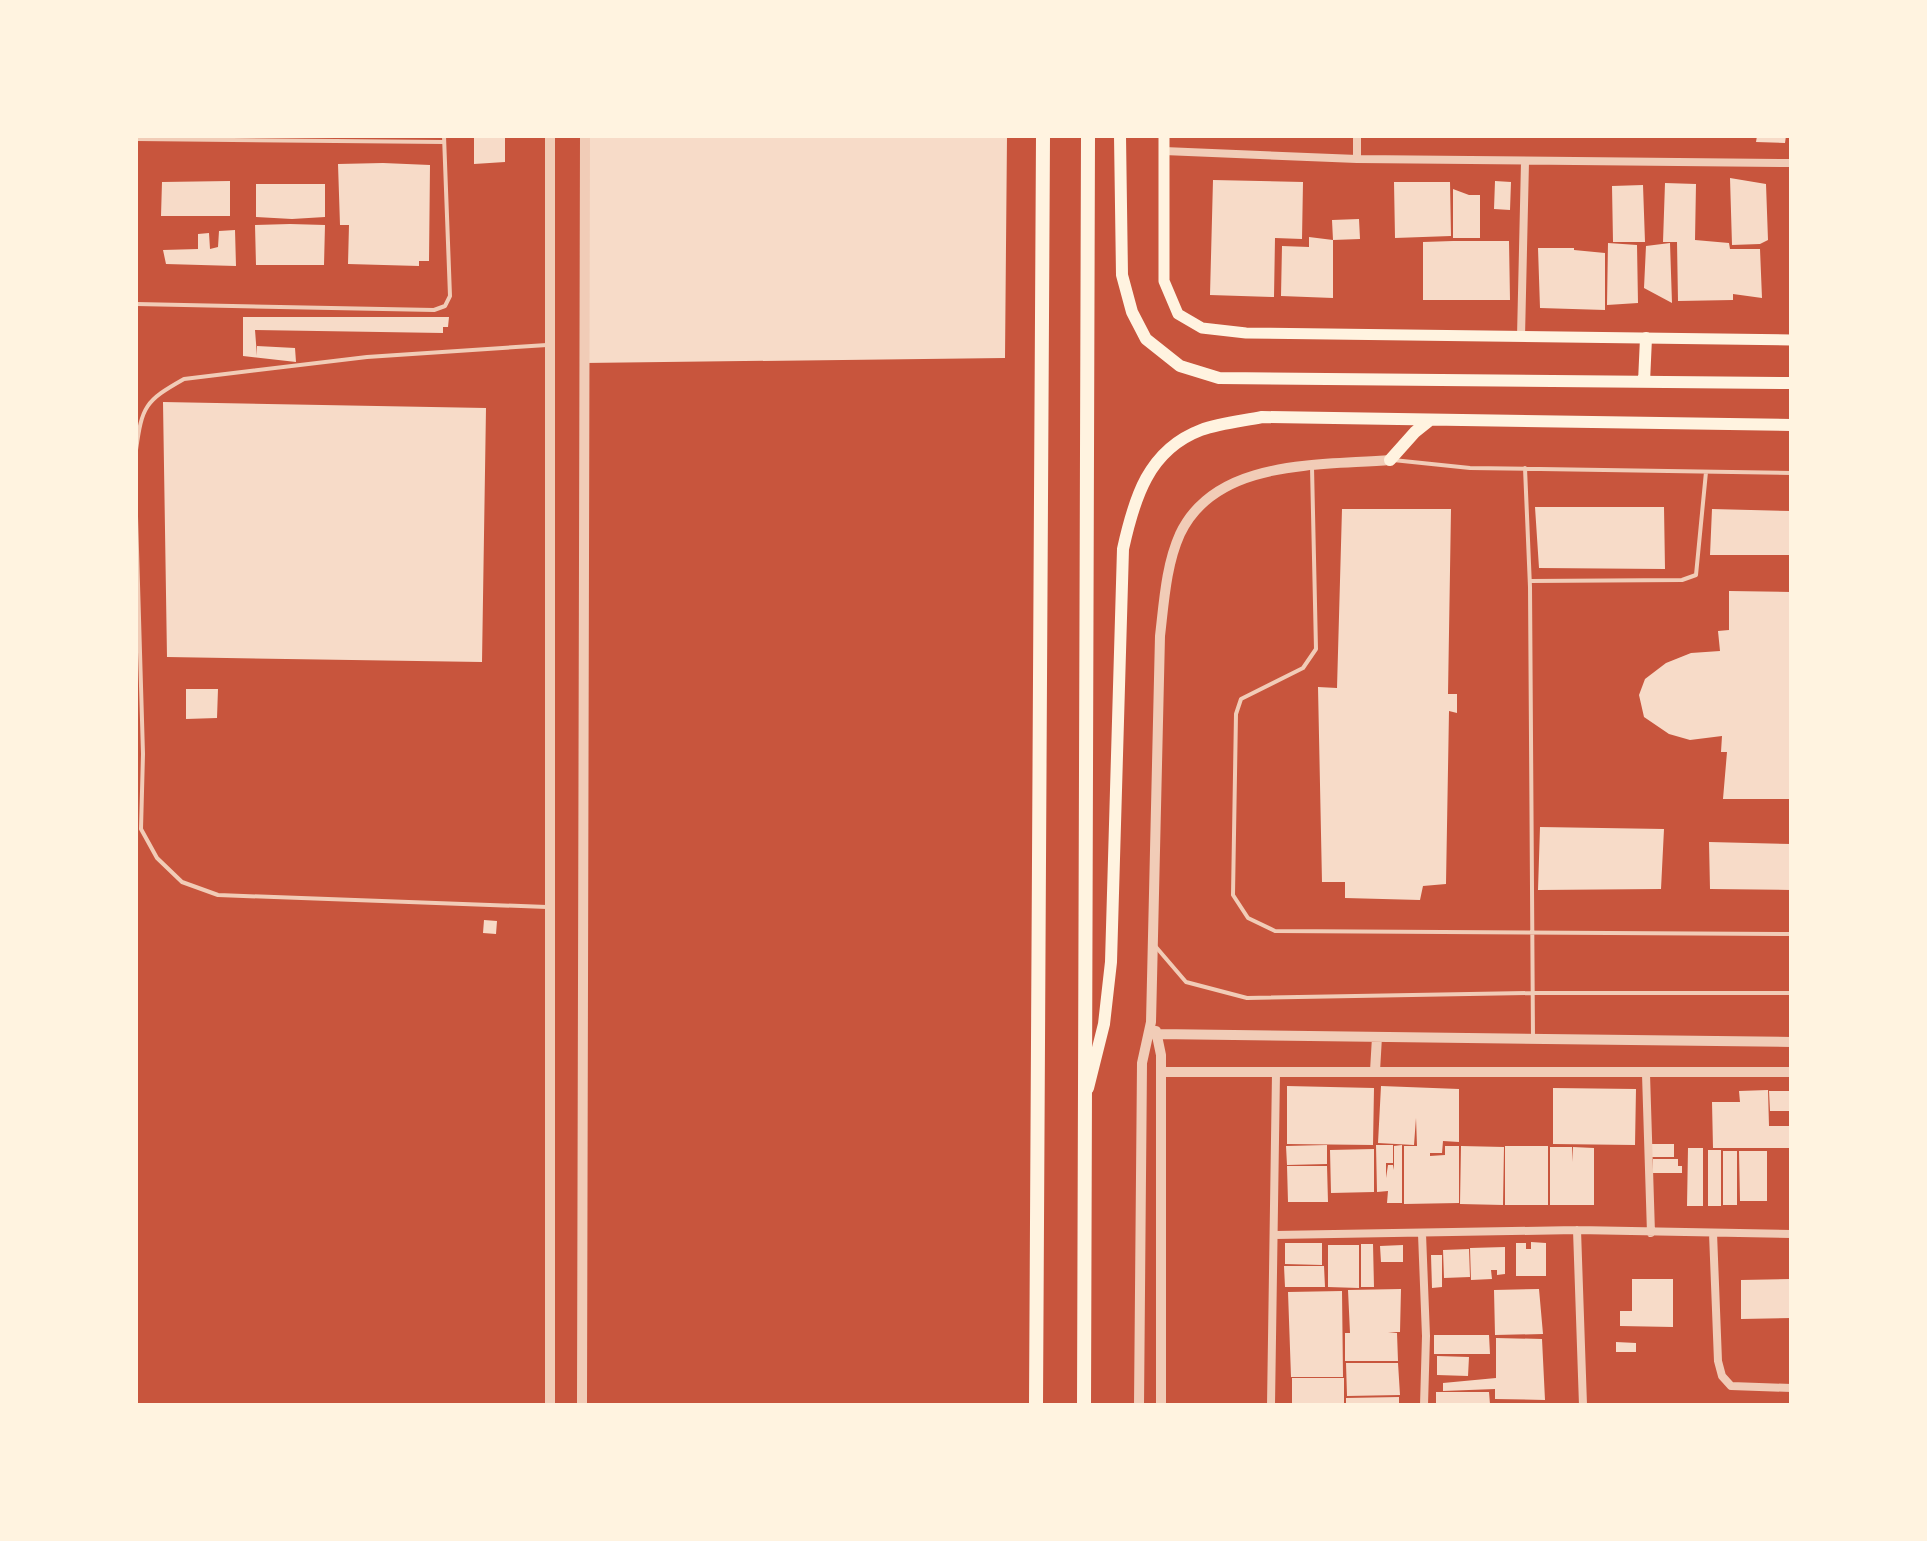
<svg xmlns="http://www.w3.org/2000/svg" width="1927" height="1541" viewBox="0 0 1927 1541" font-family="Raleway,sans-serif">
  <rect width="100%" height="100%" fill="#c8553d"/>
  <path fill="#f7dbc8" d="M474,136h31v26l-31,2z
    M588,136h419l-2,222 -421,5z
    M1757,136h29l-1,7 -29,-1z
    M383,163l47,2 -1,96h-10v5l-71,-2 1,-39h-9l-2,-61z
    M1730,178l36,6 2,56 -8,4 -28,1z
    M1213,180l90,2 -1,57 -27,-1 -1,59 -64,-2z
    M230,181v35h-69l1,-34z
    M1495,181l16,1 -1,28 -16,-1z
    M1394,182h56l1,54 -56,2z
    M1665,183l31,1 -1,56 34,3 1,6h30l2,49 -29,-4v6l-55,1 -1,-59h-14z
    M256,184h69v33l-33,2 -36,-2z
    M1643,185l2,57h-32l-1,-56z
    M1453,189l16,6h11v43h-27z
    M1359,219l1,20 -27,1 -1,-20z
    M290,224l35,1 -1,40h-68l-1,-40z
    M235,230l1,36 -70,-2 -3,-14 35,-1v-15l11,-1 1,16 8,-2 1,-16z
    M1309,237l24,3v58l-52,-2 1,-50 27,1z
    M1453,241h56l1,59h-87v-58z
    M1608,243l29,2 1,58 -31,2z
    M1670,243l2,60 -28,-15 2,-42z
    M1538,248h36v2l31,3v57l-65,-2z
    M243,317h206l-1,10h-5v6l-188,-3 2,26v-10l38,2 1,14 -53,-6z
    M163,402l323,6 -4,254 -315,-5z
    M1535,507h129l1,62 -126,-1z
    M1342,509h109l-3,185h9v19l-8,-2 -3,173 -23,2 -3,14 -75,-2v-16h-23l-4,-195 19,1z
    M1712,509l79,2v44h-81z
    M1729,591l62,1v207h-68l4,-47h-6l1,-16 -32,4 -21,-6 -25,-17 -5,-22 6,-16 21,-16 25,-10 29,-2 -2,-20 11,-1z
    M186,689h32l-1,29 -31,1z
    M1540,827l124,2 -3,60 -123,1z
    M1709,842l82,2v46l-81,-1z
    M484,920l13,1 -1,13 -13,-1z
    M1287,1086l87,2 -1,57 -86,-1z
    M1381,1086l78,3v53l-16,-1 -1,12h-12v3l15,-1v-9h14v57l-55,1v-58h13l-1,-28 -2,27 -36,-2z
    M1553,1088l83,1 -1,56 -82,-1z
    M1768,1090l1,36h22v22h-78l-1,-46h28l-1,-11z
    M1769,1091h22v20h-21z
    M1651,1144h23v13h-22z
    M1327,1145v19l-40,1 -1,-19z
    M1376,1145h17v18h-7v15l2,-13h5l1,5v-24l8,-1v58h-15l1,-12 -11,1z
    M1461,1146l43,1 -1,58 -43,-1z
    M1505,1146h43v59h-43z
    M1550,1147h22v15l1,-15 21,1v57h-44z
    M1688,1148h15v58h-16z
    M1374,1149v43l-43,1 -1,-43z
    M1708,1150h13v56h-13z
    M1723,1151h14v54h-14z
    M1739,1151h28v50h-27z
    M1653,1159h25v7h4v7h-29z
    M1287,1166h40l1,36h-40z
    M1531,1242l15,1v33h-30v-33h10v6h5z
    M1285,1243h37v22l-37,-1z
    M1361,1244h12l1,43h-13z
    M1328,1245h31v43l-31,-1z
    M1403,1245v17h-22l-1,-16z
    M1505,1247v27l-8,1v-5h-6l1,9 -21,1 -1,-32z
    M1469,1249l1,28 -26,1 -1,-28z
    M1431,1255h11v32l-10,1z
    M1284,1266h40l1,21h-40z
    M1632,1279h41v48l-53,-1v-15h12z
    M1791,1279v39l-50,1v-39z
    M1401,1289l-1,43h-12l9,1 1,28h-53v-28h5l-2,-43z
    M1539,1289l4,45 -48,1 -1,-45z
    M1342,1291l1,86h-52l-3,-85z
    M1434,1335h55l1,19h-56z
    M1496,1338l46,1 3,61 -50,-1v-10l-52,2v-8l53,-5z
    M1616,1342l20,1v9h-20z
    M1437,1356l32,1 -1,19 -31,-1z
    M1346,1363h52l2,32 -53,1z
    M1292,1378h52v27h-52z
    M1436,1392h53l1,12 -54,1z
    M1399,1397v8h-53v-7z"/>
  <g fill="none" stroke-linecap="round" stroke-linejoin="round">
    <path stroke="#f1ccb7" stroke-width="4" d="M136,139l308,3
      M136,304l298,6 11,-4 5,-10 -6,-160
      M136,450c6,-44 9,-49 48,-71l183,-22 180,-12
      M1393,460l77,8 321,5
      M1312,467l4,182 -13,19 -62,31 -5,15 -3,181 15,23 27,13 516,3
      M1525,468l5,119 3,451
      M136,516l7,238 -2,75 16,29 25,24 36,13 329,12
      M1530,581l152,-1 14,-5 10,-103
      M1156,947l30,35 61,16 286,-5h258"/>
    <path stroke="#f1ccb7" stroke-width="8" d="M1357,136v23
      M1164,151l193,8 434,4
      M1521,337l4,-175
      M1646,1074l5,159
      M1577,1230l6,175
      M1713,1233l5,128 4,15 9,10 60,2
      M1422,1234l4,102 -2,69
      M1275,1235l302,-5 214,4
      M1271,1405l5,-332"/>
    <path stroke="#f1ccb7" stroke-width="10" d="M1156,1031l5,24v350
      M1157,1034l634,8
      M1375,1071l2,-34
      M1161,1072h630
      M550,1405v-1269
      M582,1405l3,-1269
      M1139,1405l3,-342 9,-41 9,-386c4,-34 6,-71 20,-102 36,-76 140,-68 210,-74"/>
    <path stroke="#fff3e0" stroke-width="11" d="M1164,136v145l14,33 24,14 44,5 545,7"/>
    <path stroke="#fff3e0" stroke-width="12" d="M1120,136l2,139 10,37 14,27 34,27 39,12 572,5
      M1644,382l2,-44
      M1390,460l25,-28 15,-12
      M1088,1088l16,-64 7,-62 12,-413c11,-50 25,-99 78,-119 19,-7 41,-9 61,-13l529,8"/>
    <path stroke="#fff3e0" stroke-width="14" d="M1036,1405l7,-1269
      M1084,1405l4,-1269"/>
  </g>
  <rect width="1927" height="1541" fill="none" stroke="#fff3e0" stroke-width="276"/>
</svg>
